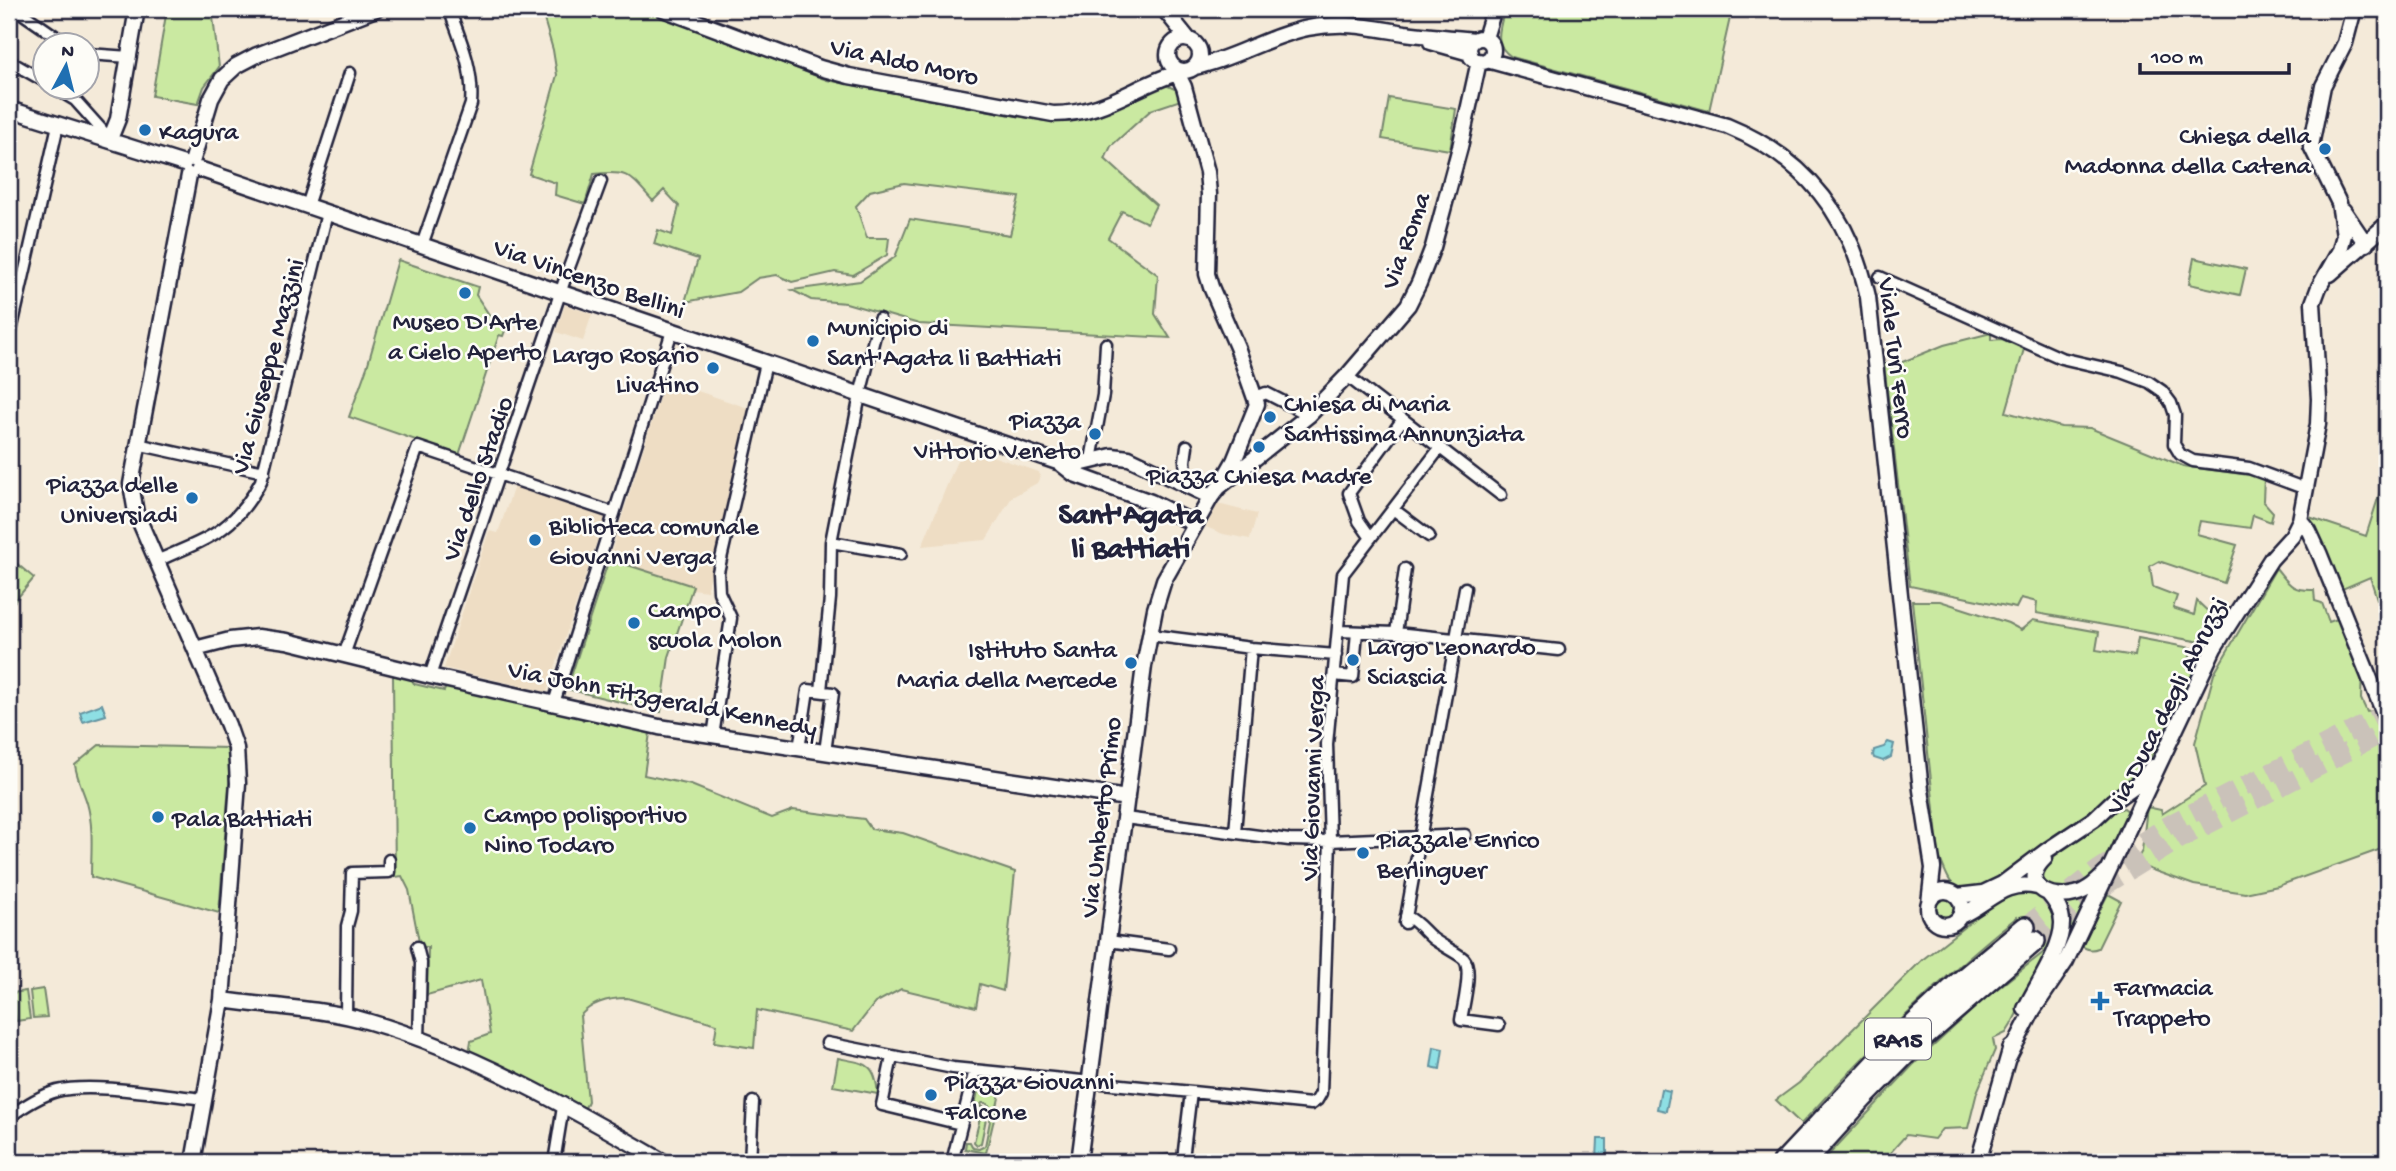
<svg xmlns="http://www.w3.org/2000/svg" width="2396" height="1171" viewBox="0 0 2396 1171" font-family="'Gochi Hand',sans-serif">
  <rect width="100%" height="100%" fill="#f4ead9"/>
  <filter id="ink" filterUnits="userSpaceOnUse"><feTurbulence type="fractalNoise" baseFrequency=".0143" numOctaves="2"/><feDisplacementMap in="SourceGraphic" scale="14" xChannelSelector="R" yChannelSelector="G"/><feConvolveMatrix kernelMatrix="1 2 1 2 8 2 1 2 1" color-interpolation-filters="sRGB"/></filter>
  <g filter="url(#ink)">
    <path fill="#eeddc4" d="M565,305l27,9 -9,27 -27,-9z
      M665,380l83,28 -41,183 -15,-2 1,-3 -84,-27z
      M963,446l76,26 1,5 -3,6 -25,14 -26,43 -64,6z
      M514,486l91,31 -58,175 -103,-24 45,-137 9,2z
      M1218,504l39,10 -7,25 -27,-5 -17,-7z"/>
    <path fill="#cae9a1" stroke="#76866e" stroke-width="2" d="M167,9h45l7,58 -15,20 -6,17 -46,-8z
      M541,9h101l185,71 217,41 25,1 30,-7 60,-30 9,1 9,4 4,10 -30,10 -40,36 -6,13 51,46 -9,18 -25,-12 -14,27 50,37 -3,39 15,24 -251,-14 -73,-21 -35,-3 -19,-10 68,-9 35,-24 15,-38 100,16 9,-38 -115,-14 -34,8 -14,15 11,32h22l-2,17 -34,20 -18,-3 -43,10 -15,-7 -19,3 -20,14 -53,10 13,-43 -44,-15 4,-14 14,5 7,-29 -15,-16 -11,11c-23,-25 -23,-31 -59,-27l-9,30 -30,-9 1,-12 -27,-9 28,-99 -4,-25z
      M1505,9h227l-23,102 -197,-54c-20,-12 -12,-30 -7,-48z
      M1389,98l67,11 -6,41 -68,-11z
      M2194,258l52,11 -6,26 -51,-11z
      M398,260l80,27 -2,8 18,27 12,6 -3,8 -4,-1 -40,120 -110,-38 18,-50z
      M1991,333v7l11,-1 22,10 -18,63 55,15 29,1 93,38 81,11 -1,24 10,11 -2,10 -18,-7 -3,13 -50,-7 -3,13 40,11 -13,38 -65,-22 -9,5 3,21 24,9 -4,12 21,7 3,-14 19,18 -9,24 -171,-30 1,-11 -16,-4 -5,10 -106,-22 -26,-222 16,-1 44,-18z
      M2379,366l8,1v62l-4,-9z
      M2387,470v125l-10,4 -7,-22 -30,13 -34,-74 60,20z
      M9,557l25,21 -25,30z
      M609,559l84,27 -24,71 -8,55 -94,-23z
      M2276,568c13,16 15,23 38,22l1,11 7,2 7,19 11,-4 22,51 -1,30 6,13 11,-2 9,23v114l-109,39 -33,7 -51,-8 -56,-20 -2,-4 6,-10 5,-44 14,3 1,4 43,-28 -10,-43 19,-69z
      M1912,601h28l68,22 13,7 12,-10 66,12 -3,18 39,6 3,-18 53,10 -2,15 10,2 -55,106 -151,113c-40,8 -39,10 -54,-28z
      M393,675l19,4 2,5 30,7 2,-4 135,30 2,3 7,-2 60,15 -6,42 47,10 81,33 21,-8 71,9 7,10 32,4 112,39 -12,119 -23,-7 -4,23 -75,-18 -26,14 -22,28 -96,-21 -3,38 -40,-6 3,-18 -90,-26c-18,0 -36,5 -47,18l8,85 -3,7 -12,-4 -104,-51 2,-12 19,-7 -9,-54 -54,15 1,-48h-8l-11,-57 -7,-14 -7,1z
      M99,745l128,3 3,24 -11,141 -128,-36c0,-24 3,-50 -4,-74 -4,-13 -10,-24 -12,-38z
      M2124,808l5,4 -17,50 -33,26 -11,4 -25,-7 -5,-12 7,-10 72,-53z
      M2024,891l15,3 15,15 3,24 -46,92 -5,8 -13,6 2,11 -18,42 -9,36 -26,1 -8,10 -28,-4 -24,27h-60l91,-97 70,-65 61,-48 -27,-35c-78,62 -149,133 -216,207l-25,-24 23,-17 123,-123 74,-58 13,-8z
      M2108,894l13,7 -23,47c-7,3 -11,1 -17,-2z
      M2091,896l-29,59 -2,-2 1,-50z
      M1933 909a12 12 0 1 1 24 0a12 12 0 1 1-24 0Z
      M43,989l4,28 -14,1 -3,-27z
      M26,991l4,28 -14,2 -4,-28z
      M838,1058c29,6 37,4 40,36l-45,-8z
      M984,1079l19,2 -17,72 -21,-4 1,-7h4l3,6 6,1 6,-3 6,-30v-8l-5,-5h-4l-4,7 -4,-1 6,-27z
      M983,1106l5,3 -7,34 -4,2 -3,-3z"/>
    <path fill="#8edfe4" stroke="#6393a0" stroke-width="2" d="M102,704l4,11 -23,7 -3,-10z
      M1888,742l6,2 -3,13 -8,4 -9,-3 -1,-3 1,-5 10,-3z
      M1434,1047l9,2 -3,20 -9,-2z
      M1661,1089l9,2 -4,20 -9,-2z
      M1598,1139h9v20h-10z"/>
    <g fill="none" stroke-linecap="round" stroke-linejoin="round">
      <path stroke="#cac2b9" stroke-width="19" stroke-dasharray="19 10" stroke-linecap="butt" d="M2025,927l74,-58 73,-46 215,-110
        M2035,941l74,-58 73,-45 205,-107"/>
      <defs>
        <path id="street" d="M16,9l42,29 4,8
          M88,54l41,3
          M9,61l37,21
          M55,88l20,12 35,39
          M307,206l43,-133
          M422,245l49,-141c3,-34 -10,-63 -22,-95
          M1880,277l181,81 61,14 27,10 13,9 9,12 4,12 -1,29 6,10 13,7 56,7 57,21
          M9,340l49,-215
          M1347,376l154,119
          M1256,397l10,-4 43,22
          M137,444l127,28
          M1091,460l12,-65 3,-51
          M1187,486l-2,-25 2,-15
          M1393,509l36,27
          M1371,538l-12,-17 -10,-28 54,-74
          M831,542l70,12
          M156,561c51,-22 78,-29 105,-80l66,-268
          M1338,631l58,2 163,17
          M1396,633l9,-64
          M1150,635l101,13 85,7
          M344,655l74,-208 196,66
          M1334,675l19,2 4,-45
          M430,676l137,-403 34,-92
          M821,691l9,-93 1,-56 29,-147 19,-76
          M554,703l118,-372
          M713,736l18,-118 -12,-26 -1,-20 48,-209
          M799,749l9,-59 25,3 -8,59
          M1125,818l164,22 41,1 135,-6
          M1235,832l16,-184
          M1406,916c11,5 17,14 26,22 7,6 29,17 32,21 9,10 -1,47 -3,61l38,5
          M1405,923l60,-335
          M1108,941l61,8
          M417,947l4,16 -2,77
          M346,1016l1,-90 4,-15 1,-38 37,-1v-12
          M827,1043l126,25 358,36 6,-4 4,-7 9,-252 -3,-97 16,-170 97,-126
          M892,1057l-10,48 79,19
          M9,1117c15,-11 30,-21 48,-26 34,-9 108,4 146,8
          M554,1162l9,-55
          M750,1162l3,-60
          M952,1162l23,-92
          M1161,1162l22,-3 8,-67"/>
        <path id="secondary" d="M663,9l157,59 29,8 204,38c54,0 81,-29 130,-43
          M1164,9l25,31
          M1485,38l9,-29
          M1469 50a12 12 0 1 1 24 0a12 12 0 1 1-24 0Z
          M1168 55a16 16 0 1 1 32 0a16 16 0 1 1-32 0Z
          M1431,42l39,11
          M1487,60l240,66c78,32 123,89 141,171l53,493 12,78 -4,35
          M1174,67l10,20 23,85 2,22 -2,80 4,13 26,60 20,57 -23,57 -12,21
          M1195,67c39,-8 73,-31 113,-39 38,-7 60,-1 97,5 23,3 47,5 70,7
          M9,109l175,55
          M110,139l8,-20 19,-110
          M193,159l18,-60 11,-20 14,-13 21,-11 119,-46
          M199,169l861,294 19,1 33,-8 17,2 82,39
          M189,175l-58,309 5,29 92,212 8,23 2,35 -16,217 -29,162
          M2343,210l23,34
          M2330,274l57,-50
          M1060,463l14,11 77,28 44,22
          M2300,520l9,11 11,24 67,166
          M195,649l35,-9 28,-3 29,4 143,35 229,51 468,71
          M2045,858c-27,26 4,43 30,36 13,-3 23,-13 32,-22
          M1928 908a17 17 0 1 1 34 0a17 17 0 1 1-34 0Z
          M1957,896l26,-3 19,-9 44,-33 48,-32 19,-18 31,-22 8,-12
          M1960,916c28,-12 44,-37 77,-29
          M222,1000c48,7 101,8 148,22 100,29 204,88 294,140
          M2025,1009c11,-23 38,-62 37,-87 0,-11 -6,-20 -14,-29
          M2009,1057l24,-47 33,-49 148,-313 57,-89 21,-23 8,-16 18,-96 1,-25 -6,-96 6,-16 21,-37 4,-15 -5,-32 -28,-57 12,-60 22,-43 9,-34
          M1079,1162l65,-496 11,-57 9,-29 47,-83 8,-10 90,-72 38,-39 61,-71 11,-22 14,-36 27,-100 19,-86
          M1978,1162l33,-115"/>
        <path id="highway" d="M1783,1162l120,-128 56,-52 66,-55
          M1805,1162l58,-64 51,-52 121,-105"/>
      </defs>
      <use href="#street" stroke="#22223b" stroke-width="15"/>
      <use href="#secondary" stroke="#22223b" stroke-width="19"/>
      <use href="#highway" stroke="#22223b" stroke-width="24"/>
      <use href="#street" stroke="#fdfcf7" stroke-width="10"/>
      <use href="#secondary" stroke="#fdfcf7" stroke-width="14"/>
      <use href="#highway" stroke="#fdfcf7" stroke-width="19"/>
    </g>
  </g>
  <g fill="#1f6fb2" stroke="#fdfcf7" stroke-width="2.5">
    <circle cx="145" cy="130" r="7"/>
    <circle cx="2325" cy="149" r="7"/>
    <circle cx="465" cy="293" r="7"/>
    <circle cx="813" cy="341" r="7"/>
    <circle cx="713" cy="368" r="7"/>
    <circle cx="1270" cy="417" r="7"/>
    <circle cx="1095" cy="434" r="7"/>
    <circle cx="1259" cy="447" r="7"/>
    <circle cx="192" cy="498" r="7"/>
    <circle cx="535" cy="540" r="7"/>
    <circle cx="634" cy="623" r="7"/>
    <circle cx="1353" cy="660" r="7"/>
    <circle cx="1131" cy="663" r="7"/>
    <circle cx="158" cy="817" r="7"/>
    <circle cx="470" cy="828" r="7"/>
    <circle cx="1363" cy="853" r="7"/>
    <path d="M2096.5 990.5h7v7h7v7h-7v7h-7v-7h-7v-7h7z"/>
    <circle cx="931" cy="1095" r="7"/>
  </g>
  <g text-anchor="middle" stroke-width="5" stroke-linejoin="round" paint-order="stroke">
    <rect fill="#fdfcf7" stroke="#646373" stroke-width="2" x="1865" y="1018.5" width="66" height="41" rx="5"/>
    <g font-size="24" font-weight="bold" fill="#22223b">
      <text x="1898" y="1047">RA15</text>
    </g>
    <g font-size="26" fill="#22223b" stroke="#fdfcf7">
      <text transform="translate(905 60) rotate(12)" y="9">Via Aldo Moro</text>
      <text transform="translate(1404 240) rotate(-70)" y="9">Via Roma</text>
      <text transform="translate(590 277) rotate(19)" y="9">Via Vincenzo Bellini</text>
      <text transform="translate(1898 358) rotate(83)" y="9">Viale Turi Ferro</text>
      <text transform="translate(266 366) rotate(-75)" y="9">Via Giuseppe Mazzini</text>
      <text transform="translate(476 478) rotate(-71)" y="9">Via dello Stadio</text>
      <text transform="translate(663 697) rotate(11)" y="9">Via John Fitzgerald Kennedy</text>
      <text transform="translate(2165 705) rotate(-63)" y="9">Via Duca degli Abruzzi</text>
      <text transform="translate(1311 778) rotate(-88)" y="9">Via Giovanni Verga</text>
      <text transform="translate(1099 817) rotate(-83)" y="9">Via Umberto Primo</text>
    </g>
    <g font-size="26" fill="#22223b" stroke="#fdfcf7" text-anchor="start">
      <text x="159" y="139">Kagura</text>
      <text x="2311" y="143" text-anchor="end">Chiesa della<tspan x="2311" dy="30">Madonna della Catena</tspan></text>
      <text x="465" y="329" text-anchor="middle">Museo D'Arte<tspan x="465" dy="30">a Cielo Aperto</tspan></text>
      <text x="827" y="335">Municipio di<tspan x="827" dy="30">Sant'Agata li Battiati</tspan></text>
      <text x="699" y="362" text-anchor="end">Largo Rosario<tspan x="699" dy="30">Livatino</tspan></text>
      <text x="1284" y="411">Chiesa di Maria<tspan x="1284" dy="30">Santissima Annunziata</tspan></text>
      <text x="1081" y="428" text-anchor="end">Piazza<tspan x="1081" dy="30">Vittorio Veneto</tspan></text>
      <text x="1259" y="483" text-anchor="middle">Piazza Chiesa Madre</text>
      <text x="178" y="492" text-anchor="end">Piazza delle<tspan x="178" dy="30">Universiadi</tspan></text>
      <text x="549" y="534">Biblioteca comunale<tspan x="549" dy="30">Giovanni Verga</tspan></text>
      <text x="648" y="617">Campo<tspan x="648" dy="30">scuola Molon</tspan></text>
      <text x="1367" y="654">Largo Leonardo<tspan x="1367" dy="30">Sciascia</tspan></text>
      <text x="1117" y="657" text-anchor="end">Istituto Santa<tspan x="1117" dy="30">Maria della Mercede</tspan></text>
      <text x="484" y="822">Campo polisportivo<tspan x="484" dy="30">Nino Todaro</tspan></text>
      <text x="172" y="826">Pala Battiati</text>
      <text x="1377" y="847">Piazzale Enrico<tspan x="1377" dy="30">Berlinguer</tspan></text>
      <text x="2114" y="995">Farmacia<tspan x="2114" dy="30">Trappeto</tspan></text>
      <text x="945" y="1089">Piazza Giovanni<tspan x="945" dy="30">Falcone</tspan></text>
    </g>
    <g font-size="30" font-weight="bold" fill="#22223b" stroke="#fdfcf7">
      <text x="1131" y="523">Sant'Agata<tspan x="1131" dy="34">li Battiati</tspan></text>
    </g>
  </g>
  <rect width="2396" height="1171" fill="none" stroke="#fdfcf7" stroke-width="35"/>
  <rect x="18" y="18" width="2361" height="1136" fill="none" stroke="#22223b" stroke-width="2.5" filter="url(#ink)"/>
  <g transform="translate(66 66) rotate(7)"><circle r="33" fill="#fdfcf7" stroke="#a5a5ac" stroke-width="2"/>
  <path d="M0-5L12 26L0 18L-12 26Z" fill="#1f6fb2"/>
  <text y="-10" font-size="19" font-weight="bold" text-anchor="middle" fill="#22223b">N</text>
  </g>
  <path d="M2140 63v10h149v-10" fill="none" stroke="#22223b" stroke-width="3.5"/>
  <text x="2151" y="63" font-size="21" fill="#22223b" stroke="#fdfcf7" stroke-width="5" paint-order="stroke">100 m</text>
</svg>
